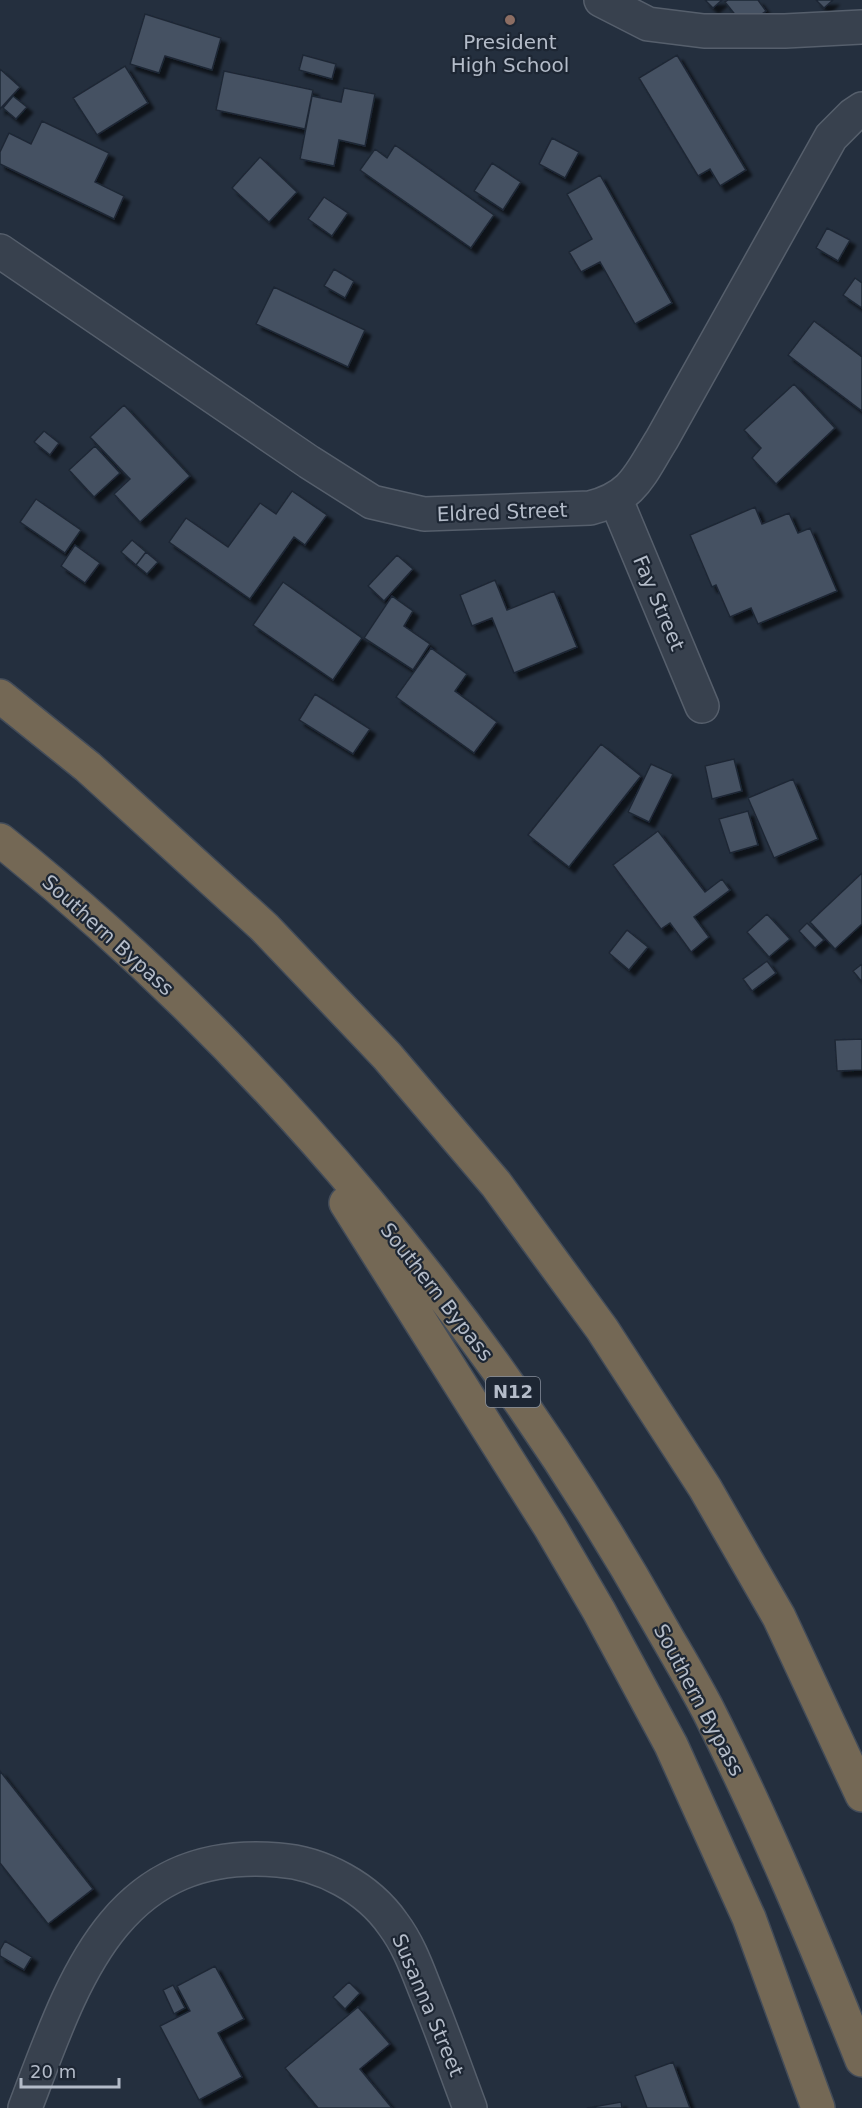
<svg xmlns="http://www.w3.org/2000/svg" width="862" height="2108" viewBox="0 0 862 2108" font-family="'DejaVu Sans',sans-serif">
  <defs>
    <filter id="shadow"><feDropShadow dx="5.5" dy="5.5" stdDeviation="1.5" flood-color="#0009"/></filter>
  </defs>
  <rect width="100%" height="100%" fill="#242f3e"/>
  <path fill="#455162" stroke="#1f2835" stroke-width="1.5" filter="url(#shadow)" d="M705,0h17l-9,8z
    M728,0h30l8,11 -21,16 -20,-25z
    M816,0h17l-9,8z
    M145,14l76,24 -9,32 -47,-14 -6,17 -29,-9z
    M303,55l33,9 -4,15 -33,-9z
    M677,55l69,115 -26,16 -10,-17 -12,7 -59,-98z
    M125,66l23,37 -51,32 -24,-37z
    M0,69l20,18 -20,22z
    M224,71l89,19 -8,39 -89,-19z
    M344,88l31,6 -10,52 -26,-6 -5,26 -34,-7 12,-63 29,6z
    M13,96l14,11 -11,12 -13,-11z
    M42,121l67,32 -14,29 29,14 -10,23 -114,-55v-12l9,-19 22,11z
    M552,138l27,14 -14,26 -26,-14z
    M395,145l99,70 -23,33 -111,-78 15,-21 12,9z
    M260,157l37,35 -28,30 -37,-34z
    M492,163l29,19 -18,28 -29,-19z
    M600,175l72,128 -37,21 -35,-62 -19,10 -12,-20 23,-13 -25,-45z
    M324,197l24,16 -16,23 -24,-17z
    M827,228l23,12 -12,21 -22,-13z
    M334,269l20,12 -9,17 -21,-12z
    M855,278l7,5v25l-19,-13z
    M274,287l91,43 -17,37 -92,-43z
    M814,321l48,36v54l-74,-56z
    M794,384l41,44 -59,56 -24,-26 9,-10 -17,-18z
    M124,405l66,71 -50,46 -26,-28 16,-15 -40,-42z
    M44,431l15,12 -9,12 -16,-13z
    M95,446l25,27 -26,24 -25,-27z
    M292,491l35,24 -22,30 -11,-8 -44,62 -81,-57 17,-24 42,29 32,-44 16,11z
    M36,499l45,31 -16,23 -45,-31z
    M755,507l7,17 27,-11 9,20 12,-5 27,63 -79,33 -7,-16 -21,9 -14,-32 -4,2 -22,-52z
    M132,540l14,12 -10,13 -15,-13z
    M75,545l25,18 -15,20 -24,-17z
    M146,552l12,10 -11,12 -11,-9z
    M397,555l16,14 -29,32 -16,-15z
    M495,580l12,30 47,-19 23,56 -63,26 -22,-55 -20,8 -12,-31z
    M283,582l79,56 -29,42 -80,-55z
    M392,596l21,15 -9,15 26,18 -17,26 -49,-32z
    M431,648l36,26 -12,17 42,31 -23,31 -78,-56z
    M315,694l55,35 -17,25 -54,-34z
    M601,744l40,32 -72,91 -41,-32z
    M734,759l8,32 -30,8 -7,-33z
    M651,764l22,10 -24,48 -21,-10z
    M793,779l25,60 -44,19 -26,-60z
    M748,811l10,34 -28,8 -11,-34z
    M658,831l47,61 17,-13 8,11 -36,27 15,20 -18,15 -21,-29 -9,6 -48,-64z
    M862,873v51l-27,25 -25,-27z
    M767,914l23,25 -21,18 -22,-25z
    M807,923l17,17 -9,8 -16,-17z
    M627,930l21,17 -19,23 -20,-17z
    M767,961l9,12 -24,18 -9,-12z
    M862,964v18l-9,-11z
    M862,1039v31l-25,1 -2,-31z
    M0,1771l93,118 -45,35 -48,-61z
    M5,1941l27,16 -8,13 -24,-14v-6z
    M215,1966l29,53 -26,14 24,44 -43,23 -39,-74 30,-15 -13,-25z
    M349,1982l11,11 -15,16 -12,-12z
    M173,1985l12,23 -11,6 -11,-24z
    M358,2007l32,37 -30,25 32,39h-74l-33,-40z
    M673,2062l17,46h-43l-12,-32z
    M621,2102l1,6h-35z"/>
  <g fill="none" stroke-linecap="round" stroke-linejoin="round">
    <defs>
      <path id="minor" d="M601,0l47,24 56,7h81l77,-4
        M0,251l309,211 63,40 52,12 166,-6c44,-11 50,-34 72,-69l169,-302 22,-22 9,-6
        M616,500l86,206
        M25,2108c48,-126 89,-262 253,-248 44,3 90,28 115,64 15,20 23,42 32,65 16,39 30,79 45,119"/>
      <path id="highway" d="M0,696l88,71 176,160 123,129 109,128 106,145 103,159 74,129 83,178
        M0,840c263,210 492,487 657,780 17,30 36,61 52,92 57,113 106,231 153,348
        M346,1203l204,324 49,84 72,134 78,173 69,190"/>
    </defs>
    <use href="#minor" stroke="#565f6c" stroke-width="36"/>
    <use href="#highway" stroke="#434c59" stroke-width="36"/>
    <use href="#minor" stroke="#38414e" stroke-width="33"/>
    <use href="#highway" stroke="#746855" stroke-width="33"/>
  </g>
  <circle fill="#8d6e63" stroke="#1d2633" stroke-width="2" cx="510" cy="20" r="6"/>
  <g text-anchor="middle" stroke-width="4.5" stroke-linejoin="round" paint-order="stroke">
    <rect fill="#1d2633" stroke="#878f9c" stroke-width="1.5" x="486" y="1377" width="54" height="30" rx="4.5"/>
    <g font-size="18" font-weight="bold" fill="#b4bcc9">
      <text x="513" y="1398">N12</text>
    </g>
    <g font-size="20" fill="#b4bcc9" stroke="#1d2633">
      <text x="510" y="49">President<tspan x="510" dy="23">High School</tspan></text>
    </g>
    <g font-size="20" fill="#b4bcc9" stroke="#1d2633">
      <text transform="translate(502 512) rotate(-2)" y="7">Eldred Street</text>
      <text transform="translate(659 603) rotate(67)" y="7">Fay Street</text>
      <text transform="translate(108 935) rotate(42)" y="7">Southern Bypass</text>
      <text transform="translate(437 1292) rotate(52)" y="7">Southern Bypass</text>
      <text transform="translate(699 1700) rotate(62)" y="7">Southern Bypass</text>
      <text transform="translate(428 2005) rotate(67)" y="7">Susanna Street</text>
    </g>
  </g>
  <path d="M21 2078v9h98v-9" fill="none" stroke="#b4bcc9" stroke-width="3"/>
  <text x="30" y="2078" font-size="18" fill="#b4bcc9" stroke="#1d2633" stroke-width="4.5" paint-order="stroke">20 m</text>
</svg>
